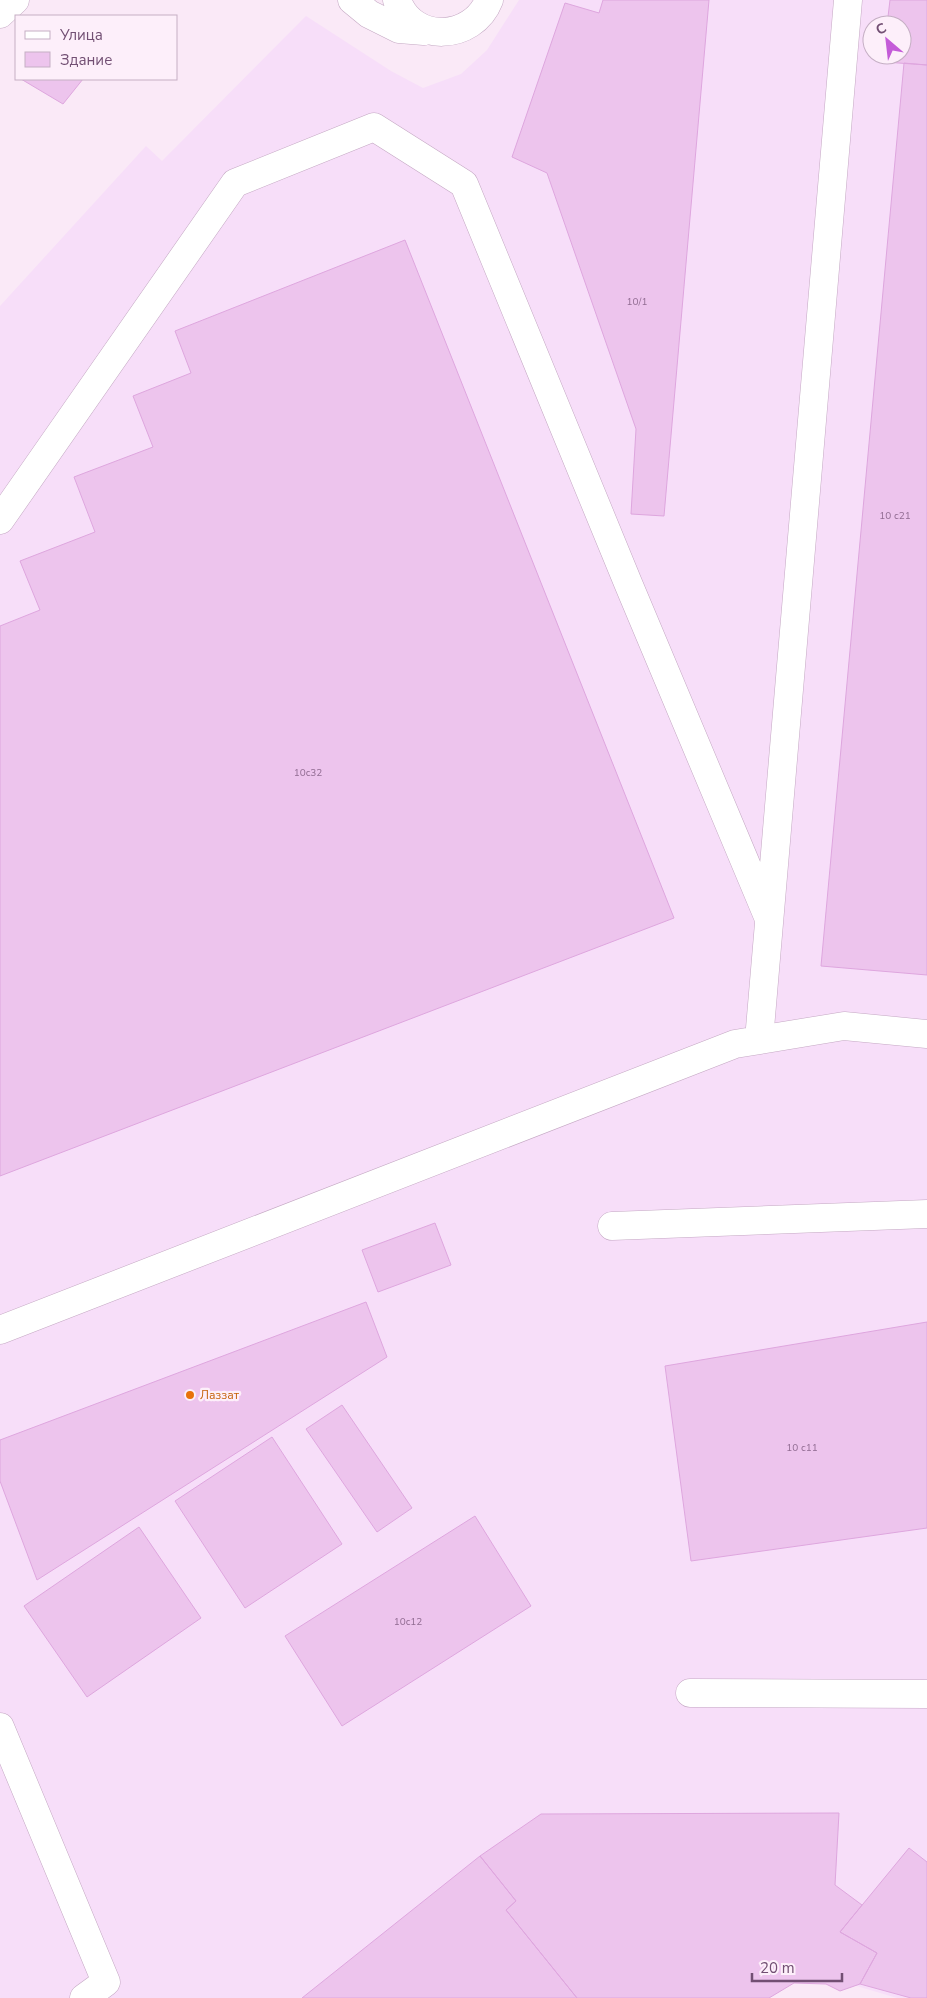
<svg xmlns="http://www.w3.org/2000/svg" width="927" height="1998" viewBox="0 0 927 1998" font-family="'Nunito Sans',sans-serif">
  <rect width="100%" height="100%" fill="#fae9f7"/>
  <path fill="#f7def9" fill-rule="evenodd" d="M519,0h408v1998h-30l-57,-17 -26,-18 -48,35h-766v-1692l146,-160 16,15 144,-145 85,55 32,17 38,-14 26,-24zM872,25h30v30h-30z"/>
  <path fill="#edc4ed" stroke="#dea6de" d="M603,0h106l-45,516 -33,-2 5,-85 -89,-256 -35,-16 53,-154 34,10z
    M890,0h37v65l-43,-3 1,-7h17v-30h-15z
    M904,63l23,2v910l-106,-9z
    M21,79h62l-20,25z
    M405,240l269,678 -674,258v-550l40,-16 -20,-49 75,-29 -21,-55 79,-30 -20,-51 58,-23 -16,-42z
    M435,1223l16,42 -73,27 -16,-42z
    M366,1302l21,55 -350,223 -37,-99v-41z
    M927,1322v206l-236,33 -26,-195z
    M342,1405l70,103 -35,24 -71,-103z
    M272,1437l70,107 -97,64 -70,-107z
    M475,1516l56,90 -189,120 -57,-90z
    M139,1527l62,91 -114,79 -63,-91z
    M839,1813l-4,72 27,20 -22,27 37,21 -17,31 -20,7 -14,-7 -32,-1 -25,15h-192l-71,-88 10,-9 -36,-45 61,-42z
    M909,1848l18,14v136h-16l-51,-14 17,-31 -37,-21z
    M480,1856l36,45 -10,9 71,88h-275z"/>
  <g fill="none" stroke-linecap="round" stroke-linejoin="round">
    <defs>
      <path id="minor" d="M352,0l17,14 30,15 25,2
        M397,0c15,44 76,41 92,0
        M0,14l15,-14
        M0,520l235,-337 139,-56 90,57 164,399 141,336
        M759,1040l89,-1040
        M612,1226l315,-12
        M0,1330l735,-286 109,-18 83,8
        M690,1693l237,1
        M0,1727l106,255 -22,16"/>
    </defs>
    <use href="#minor" stroke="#c4a8c3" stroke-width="29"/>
    <use href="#minor" stroke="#fff" stroke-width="28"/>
  </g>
  <circle fill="#e8710a" stroke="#fdeffa" stroke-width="2" cx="190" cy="1395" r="5"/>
  <g text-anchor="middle" stroke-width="4.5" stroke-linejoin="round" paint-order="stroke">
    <g font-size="10" fill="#916c92">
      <text x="637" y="305">10/1</text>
      <text x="895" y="519">10 с21</text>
      <text x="308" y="776">10с32</text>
      <text x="802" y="1451">10 с11</text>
      <text x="408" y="1625">10с12</text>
    </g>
    <g font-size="12" fill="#c56008" stroke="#fdeffa" text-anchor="start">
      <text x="200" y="1399">Лаззат</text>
    </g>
  </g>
  <rect x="15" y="15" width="162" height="65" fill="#fdeffa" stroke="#c5afc4"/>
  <rect x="25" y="31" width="25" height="8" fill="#ffffff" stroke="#c5afc4"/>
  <text x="60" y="40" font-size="15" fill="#724f73">Улица</text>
  <rect x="25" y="52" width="25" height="15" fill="#edc4ed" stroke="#c5afc4"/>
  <text x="60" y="65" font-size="15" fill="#724f73">Здание</text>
  <g transform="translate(887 40) rotate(332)"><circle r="24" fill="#fdeffa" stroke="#c5afc4"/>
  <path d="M0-4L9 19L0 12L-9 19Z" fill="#c45bd8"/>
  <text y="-8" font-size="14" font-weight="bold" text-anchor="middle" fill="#724f73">С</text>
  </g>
  <path d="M752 1973v8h90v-8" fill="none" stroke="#724f73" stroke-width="2.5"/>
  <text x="760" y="1973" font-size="15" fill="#724f73" stroke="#fdeffa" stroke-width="4" paint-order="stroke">20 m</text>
</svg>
